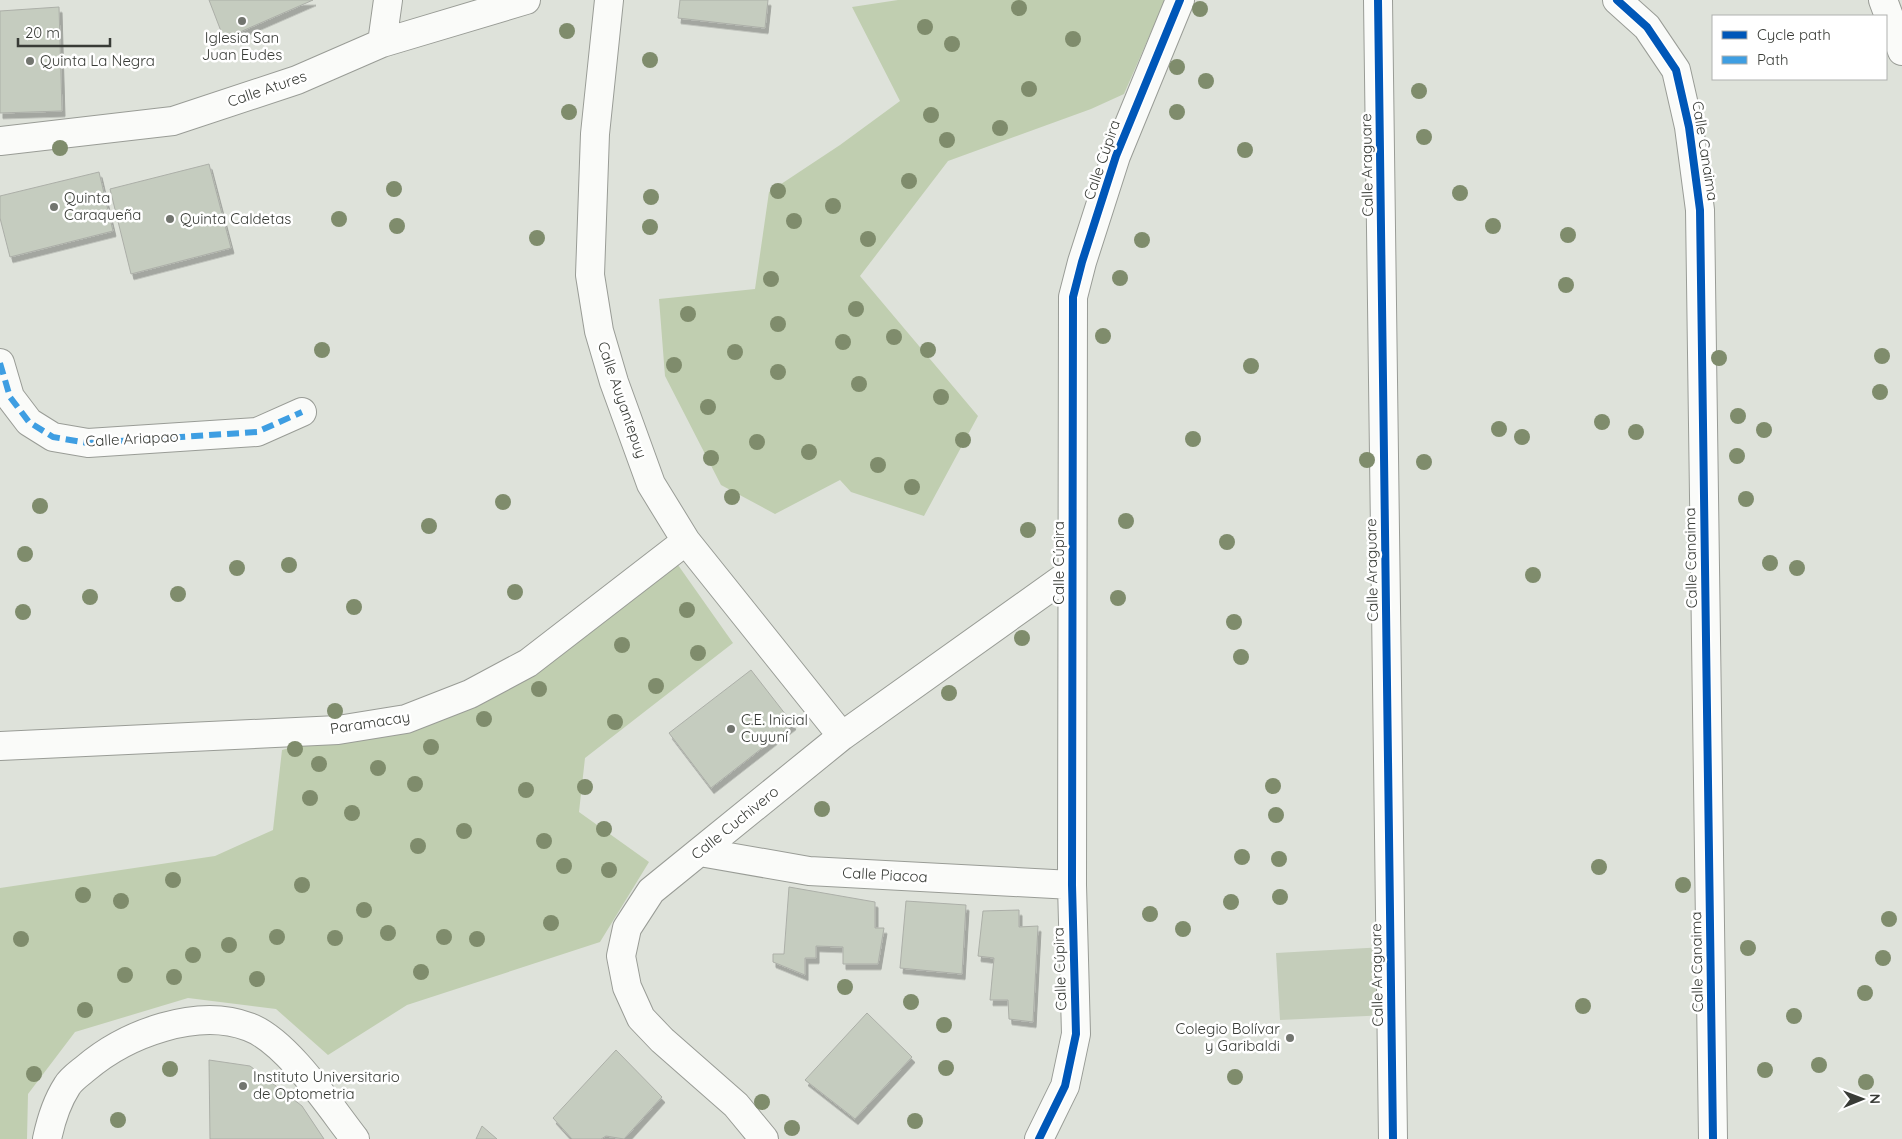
<svg xmlns="http://www.w3.org/2000/svg" width="1902" height="1139" viewBox="0 0 1902 1139" font-family="Quicksand,sans-serif">
  <defs>
    <filter id="shadow"><feDropShadow dx="3" dy="5.5" stdDeviation="0" flood-color="#0004"/></filter>
  </defs>
  <rect width="100%" height="100%" fill="#dee2da"/>
  <path fill="#c4cdba" d="M1385,947l3,68 -108,5 -4,-67z"/>
  <path fill="#c0ceb0" d="M898,0h267l-41,94 -33,15 -143,52 -88,115 118,140 -54,100 -73,-24 -11,-12 -65,34 -54,-29 -56,-109 -6,-77 96,-10 14,-97 71,-47 60,-44 -48,-94z
    M678,565l55,78 -148,115 -6,54 70,50 -49,80 -193,63 -79,50 -52,-46 -88,-11 -113,34 -47,62 -1,45h-27v-251l215,-32 58,-26 9,-80 224,-63z"/>
  <path fill="#c5ccbf" stroke="#acafa8" filter="url(#shadow)" d="M209,0h104l-89,39z
    M680,0h88l-3,28 -87,-10z
    M59,7l3,104 -62,2v-102z
    M209,164l22,84 -100,26 -21,-85z
    M99,172l14,59 -103,26 -10,-39v-22z
    M751,670l42,54 -82,64 -42,-55z
    M789,887l86,15v26h9l-6,36h-35v-17l-27,-1v12h-11v17l-32,-13v-8h11z
    M906,901l60,4 -4,69 -62,-6z
    M1019,910v17l19,-1 -5,96 -24,-3 -1,-19h-18l4,-42 -16,-2 5,-45z
    M867,1013l45,44 -57,62 -50,-39z
    M616,1050l46,47 -38,42 -18,-3 -5,3h-29l-19,-21z
    M209,1060l41,6 52,40 22,33h-114z
    M482,1126l15,13h-21z"/>
  <g fill="none" stroke-linecap="round" stroke-linejoin="round">
    <defs>
      <path id="minor" d="M609,0l-14,134 -5,141 9,56 15,51 37,102 35,57 156,195
        M1378,0l15,1139
        M1617,0l30,27 29,43 13,57 11,83 13,929
        M382,43l6,-43
        M0,141l173,-20 124,-41 85,-37 144,-43
        M0,363l10,34 19,25 24,15 35,6 169,-11 45,-20
        M0,746l338,-16 68,-11 64,-25 58,-31 158,-122
        M700,852l109,19 263,14
        M47,1139c4,-19 9,-36 20,-53 4,-7 13,-13 19,-18 40,-34 111,-61 163,-41 38,14 81,80 106,112
        M764,1139l-28,-34 -74,-65 -21,-22 -14,-31 -6,-31 6,-28 24,-37 191,-155 230,-164
        M1039,1139l26,-53 11,-52 -4,-149 1,-588 9,-35 34,-106 64,-156"/>
      <path id="highway" d="M1883,0l19,51"/>
    </defs>
    <use href="#minor" stroke="#999c96" stroke-width="30"/>
    <use href="#highway" stroke="#999c96" stroke-width="30"/>
    <use href="#minor" stroke="#fafbf9" stroke-width="28"/>
    <use href="#highway" stroke="#fafbf9" stroke-width="28"/>
    <path stroke="#3e9ee2" stroke-width="6" stroke-dasharray="12 6" stroke-linecap="butt" d="M0,363l10,34 19,25 24,15 35,6 169,-11 45,-20"/>
    <defs>
      <path id="cycleway" d="M1378,0l15,1139
        M1617,0l30,27 29,43 13,57 11,83 13,929
        M1039,1139l26,-53 11,-52 -4,-149 1,-588 9,-35 34,-106 64,-156"/>
    </defs>
    <use href="#cycleway" stroke="#fff" stroke-width="11"/>
    <use href="#cycleway" stroke="#0057b8" stroke-width="8"/>
  </g>
  <g fill="#7f8c6c">
    <circle cx="1019" cy="8" r="8"/>
    <circle cx="1200" cy="9" r="8"/>
    <circle cx="925" cy="27" r="8"/>
    <circle cx="567" cy="31" r="8"/>
    <circle cx="1073" cy="39" r="8"/>
    <circle cx="952" cy="44" r="8"/>
    <circle cx="650" cy="60" r="8"/>
    <circle cx="1177" cy="67" r="8"/>
    <circle cx="1206" cy="81" r="8"/>
    <circle cx="1029" cy="89" r="8"/>
    <circle cx="1419" cy="91" r="8"/>
    <circle cx="569" cy="112" r="8"/>
    <circle cx="1177" cy="112" r="8"/>
    <circle cx="931" cy="115" r="8"/>
    <circle cx="1000" cy="128" r="8"/>
    <circle cx="1424" cy="137" r="8"/>
    <circle cx="947" cy="140" r="8"/>
    <circle cx="60" cy="148" r="8"/>
    <circle cx="1245" cy="150" r="8"/>
    <circle cx="909" cy="181" r="8"/>
    <circle cx="394" cy="189" r="8"/>
    <circle cx="778" cy="191" r="8"/>
    <circle cx="1460" cy="193" r="8"/>
    <circle cx="651" cy="197" r="8"/>
    <circle cx="833" cy="206" r="8"/>
    <circle cx="339" cy="219" r="8"/>
    <circle cx="794" cy="221" r="8"/>
    <circle cx="397" cy="226" r="8"/>
    <circle cx="1493" cy="226" r="8"/>
    <circle cx="650" cy="227" r="8"/>
    <circle cx="1568" cy="235" r="8"/>
    <circle cx="537" cy="238" r="8"/>
    <circle cx="868" cy="239" r="8"/>
    <circle cx="1142" cy="240" r="8"/>
    <circle cx="1120" cy="278" r="8"/>
    <circle cx="771" cy="279" r="8"/>
    <circle cx="1566" cy="285" r="8"/>
    <circle cx="856" cy="309" r="8"/>
    <circle cx="688" cy="314" r="8"/>
    <circle cx="778" cy="324" r="8"/>
    <circle cx="1103" cy="336" r="8"/>
    <circle cx="894" cy="337" r="8"/>
    <circle cx="843" cy="342" r="8"/>
    <circle cx="322" cy="350" r="8"/>
    <circle cx="928" cy="350" r="8"/>
    <circle cx="735" cy="352" r="8"/>
    <circle cx="1882" cy="356" r="8"/>
    <circle cx="1719" cy="358" r="8"/>
    <circle cx="674" cy="365" r="8"/>
    <circle cx="1251" cy="366" r="8"/>
    <circle cx="778" cy="372" r="8"/>
    <circle cx="859" cy="384" r="8"/>
    <circle cx="1880" cy="392" r="8"/>
    <circle cx="941" cy="397" r="8"/>
    <circle cx="708" cy="407" r="8"/>
    <circle cx="1738" cy="416" r="8"/>
    <circle cx="1602" cy="422" r="8"/>
    <circle cx="1499" cy="429" r="8"/>
    <circle cx="1764" cy="430" r="8"/>
    <circle cx="1636" cy="432" r="8"/>
    <circle cx="1522" cy="437" r="8"/>
    <circle cx="1193" cy="439" r="8"/>
    <circle cx="963" cy="440" r="8"/>
    <circle cx="757" cy="442" r="8"/>
    <circle cx="809" cy="452" r="8"/>
    <circle cx="1737" cy="456" r="8"/>
    <circle cx="711" cy="458" r="8"/>
    <circle cx="1367" cy="460" r="8"/>
    <circle cx="1424" cy="462" r="8"/>
    <circle cx="878" cy="465" r="8"/>
    <circle cx="912" cy="487" r="8"/>
    <circle cx="732" cy="497" r="8"/>
    <circle cx="1746" cy="499" r="8"/>
    <circle cx="503" cy="502" r="8"/>
    <circle cx="40" cy="506" r="8"/>
    <circle cx="1126" cy="521" r="8"/>
    <circle cx="429" cy="526" r="8"/>
    <circle cx="1028" cy="530" r="8"/>
    <circle cx="1227" cy="542" r="8"/>
    <circle cx="25" cy="554" r="8"/>
    <circle cx="1770" cy="563" r="8"/>
    <circle cx="289" cy="565" r="8"/>
    <circle cx="237" cy="568" r="8"/>
    <circle cx="1797" cy="568" r="8"/>
    <circle cx="1533" cy="575" r="8"/>
    <circle cx="515" cy="592" r="8"/>
    <circle cx="178" cy="594" r="8"/>
    <circle cx="90" cy="597" r="8"/>
    <circle cx="1118" cy="598" r="8"/>
    <circle cx="354" cy="607" r="8"/>
    <circle cx="687" cy="610" r="8"/>
    <circle cx="23" cy="612" r="8"/>
    <circle cx="1234" cy="622" r="8"/>
    <circle cx="1022" cy="638" r="8"/>
    <circle cx="622" cy="645" r="8"/>
    <circle cx="698" cy="653" r="8"/>
    <circle cx="1241" cy="657" r="8"/>
    <circle cx="656" cy="686" r="8"/>
    <circle cx="539" cy="689" r="8"/>
    <circle cx="949" cy="693" r="8"/>
    <circle cx="335" cy="711" r="8"/>
    <circle cx="484" cy="719" r="8"/>
    <circle cx="615" cy="722" r="8"/>
    <circle cx="431" cy="747" r="8"/>
    <circle cx="295" cy="749" r="8"/>
    <circle cx="319" cy="764" r="8"/>
    <circle cx="378" cy="768" r="8"/>
    <circle cx="415" cy="784" r="8"/>
    <circle cx="1273" cy="786" r="8"/>
    <circle cx="585" cy="787" r="8"/>
    <circle cx="526" cy="790" r="8"/>
    <circle cx="310" cy="798" r="8"/>
    <circle cx="822" cy="809" r="8"/>
    <circle cx="352" cy="813" r="8"/>
    <circle cx="1276" cy="815" r="8"/>
    <circle cx="604" cy="829" r="8"/>
    <circle cx="464" cy="831" r="8"/>
    <circle cx="544" cy="841" r="8"/>
    <circle cx="418" cy="846" r="8"/>
    <circle cx="1242" cy="857" r="8"/>
    <circle cx="1279" cy="859" r="8"/>
    <circle cx="564" cy="866" r="8"/>
    <circle cx="1599" cy="867" r="8"/>
    <circle cx="609" cy="870" r="8"/>
    <circle cx="173" cy="880" r="8"/>
    <circle cx="302" cy="885" r="8"/>
    <circle cx="1683" cy="885" r="8"/>
    <circle cx="83" cy="895" r="8"/>
    <circle cx="1280" cy="897" r="8"/>
    <circle cx="121" cy="901" r="8"/>
    <circle cx="1231" cy="902" r="8"/>
    <circle cx="364" cy="910" r="8"/>
    <circle cx="1150" cy="914" r="8"/>
    <circle cx="1889" cy="919" r="8"/>
    <circle cx="551" cy="923" r="8"/>
    <circle cx="1183" cy="929" r="8"/>
    <circle cx="388" cy="933" r="8"/>
    <circle cx="277" cy="937" r="8"/>
    <circle cx="444" cy="937" r="8"/>
    <circle cx="335" cy="938" r="8"/>
    <circle cx="21" cy="939" r="8"/>
    <circle cx="477" cy="939" r="8"/>
    <circle cx="229" cy="945" r="8"/>
    <circle cx="1748" cy="948" r="8"/>
    <circle cx="193" cy="955" r="8"/>
    <circle cx="1883" cy="958" r="8"/>
    <circle cx="421" cy="972" r="8"/>
    <circle cx="125" cy="975" r="8"/>
    <circle cx="174" cy="977" r="8"/>
    <circle cx="257" cy="979" r="8"/>
    <circle cx="845" cy="987" r="8"/>
    <circle cx="1865" cy="993" r="8"/>
    <circle cx="911" cy="1002" r="8"/>
    <circle cx="1583" cy="1006" r="8"/>
    <circle cx="85" cy="1010" r="8"/>
    <circle cx="1794" cy="1016" r="8"/>
    <circle cx="944" cy="1025" r="8"/>
    <circle cx="1819" cy="1065" r="8"/>
    <circle cx="946" cy="1068" r="8"/>
    <circle cx="170" cy="1069" r="8"/>
    <circle cx="1765" cy="1070" r="8"/>
    <circle cx="34" cy="1074" r="8"/>
    <circle cx="1235" cy="1077" r="8"/>
    <circle cx="1866" cy="1082" r="8"/>
    <circle cx="762" cy="1102" r="8"/>
    <circle cx="118" cy="1120" r="8"/>
    <circle cx="915" cy="1121" r="8"/>
    <circle cx="792" cy="1128" r="8"/>
  </g>
  <g fill="#72756f" stroke="#fff" stroke-width="2">
    <circle cx="242" cy="21" r="5"/>
    <circle cx="30" cy="61" r="5"/>
    <circle cx="54" cy="207" r="5"/>
    <circle cx="170" cy="219" r="5"/>
    <circle cx="731" cy="729" r="5"/>
    <circle cx="1290" cy="1038" r="5"/>
    <circle cx="243" cy="1086" r="5"/>
  </g>
  <g text-anchor="middle" stroke-width="5" stroke-linejoin="round" paint-order="stroke">
    <g font-size="15" fill="#383b36" stroke="#fff" text-anchor="start">
      <text x="242" y="43" text-anchor="middle">Iglesia San<tspan x="242" dy="17">Juan Eudes</tspan></text>
      <text x="40" y="66">Quinta La Negra</text>
      <text x="64" y="203">Quinta<tspan x="64" dy="17">Caraqueña</tspan></text>
      <text x="180" y="224">Quinta Caldetas</text>
      <text x="741" y="725">C.E. Inicial<tspan x="741" dy="17">Cuyuní</tspan></text>
      <text x="1280" y="1034" text-anchor="end">Colegio Bolívar<tspan x="1280" dy="17">y Garibaldi</tspan></text>
      <text x="253" y="1082">Instituto Universitario<tspan x="253" dy="17">de Optometria</tspan></text>
    </g>
    <g font-size="15" fill="#383b36" stroke="#fff">
      <text transform="translate(267 89) rotate(-19)" y="5">Calle Atures</text>
      <text transform="translate(1705 151) rotate(81)" y="5">Calle Canaima</text>
      <text transform="translate(1102 160) rotate(-71)" y="5">Calle Cúpira</text>
      <text transform="translate(1367 165) rotate(-91)" y="5">Calle Araguare</text>
      <text transform="translate(622 400) rotate(71)" y="5">Calle Auyantepuy</text>
      <text transform="translate(132 439) rotate(-3)" y="5">Calle Ariapao</text>
      <text transform="translate(1691 558) rotate(-91)" y="5">Calle Canaima</text>
      <text transform="translate(1059 563) rotate(-90)" y="5">Calle Cúpira</text>
      <text transform="translate(1372 570) rotate(-91)" y="5">Calle Araguare</text>
      <text transform="translate(370 723) rotate(-9)" y="5">Paramacay</text>
      <text transform="translate(735 823) rotate(-39)" y="5">Calle Cuchivero</text>
      <text transform="translate(885 875) rotate(3)" y="5">Calle Piacoa</text>
      <text transform="translate(1697 962) rotate(-91)" y="5">Calle Canaima</text>
      <text transform="translate(1060 969) rotate(-92)" y="5">Calle Cúpira</text>
      <text transform="translate(1377 975) rotate(-91)" y="5">Calle Araguare</text>
    </g>
  </g>
  <rect x="1712" y="15" width="175" height="65" fill="#ffffff" stroke="#afb1af"/>
  <rect x="1722" y="31" width="25" height="8" fill="#0057b8" stroke="#afb1af"/>
  <text x="1757" y="40" font-size="15" fill="#383b36">Cycle path</text>
  <rect x="1722" y="56" width="25" height="8" fill="#3e9ee2" stroke="#afb1af"/>
  <text x="1757" y="65" font-size="15" fill="#383b36">Path</text>
  <g transform="translate(1862 1099) rotate(89)" stroke="#ffffff" stroke-width="4" paint-order="stroke">
  <path d="M0-4L9 19L0 12L-9 19Z" fill="#383b36"/>
  <text y="-8" font-size="14" font-weight="bold" text-anchor="middle" fill="#383b36">N</text>
  </g>
  <path d="M18 38v8h92v-8" fill="none" stroke="#383b36" stroke-width="2.5"/>
  <text x="25" y="38" font-size="15" fill="#383b36" stroke="#ffffff" stroke-width="4" paint-order="stroke">20 m</text>
</svg>
